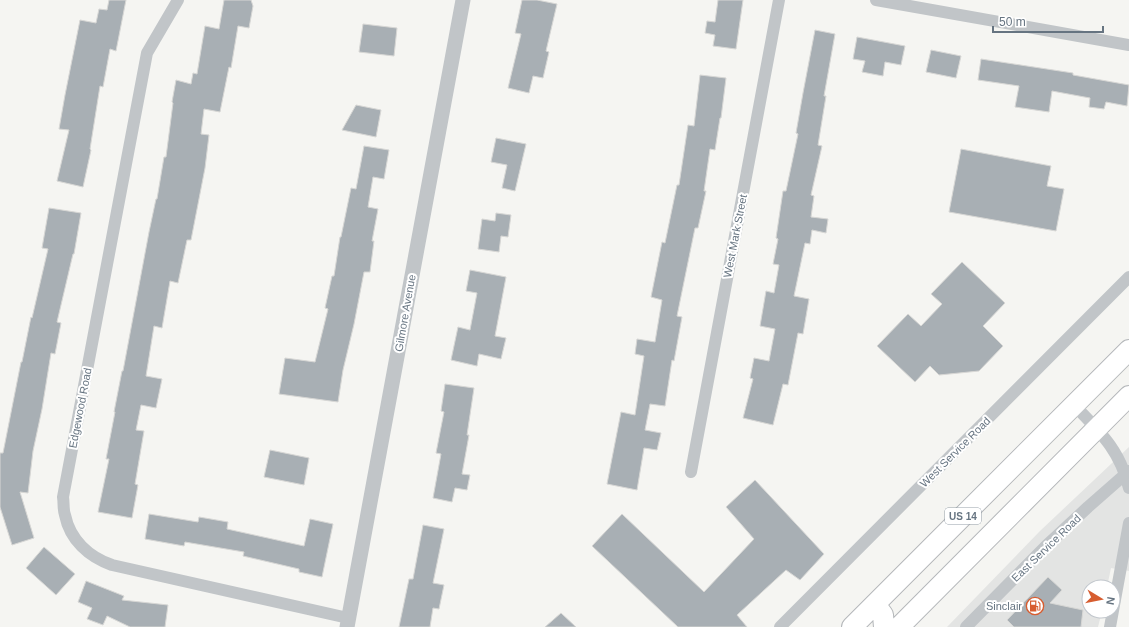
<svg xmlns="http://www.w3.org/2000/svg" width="1129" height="627" viewBox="0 0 1129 627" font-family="Helvetica,sans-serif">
  <rect width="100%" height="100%" fill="#f5f5f2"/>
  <path fill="#e3e4e3" d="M1129,447v124l-18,-3 -4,19h-18v24h13l-4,16h-151l93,-96z"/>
  <path fill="#a8afb4" stroke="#d7d7d5" d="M109,0h17l-10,51 -6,-2 -7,38 -3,-1 -10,63 1,1 -8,37 -26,-6 12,-51 -10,-1 6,-34 15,-75 16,3 3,-14 8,1z
    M224,0h27l2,6 -4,22 -11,-2 -7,42 -2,-1 -9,45 -16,-3 -3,25 8,1 -4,33 -14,72h-4l-9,43 -8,-2 -8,47 -8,-2 -8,50 16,3 -6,29 -15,-3 -5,25 8,1 -9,53 3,1 -6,33 -34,-6 11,-53h-3l9,-47h-1l8,-41h1l26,-139 7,-33h1l7,-42h2l7,-54 -1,-1 4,-22 15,4 2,-11 4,1 8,-48 14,3z
    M522,0h15l20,4 -11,47 3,1 -6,26 -10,-2 -4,17 -21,-5 13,-54 -6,-1z
    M718,0h25l-7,49 -23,-3 2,-11 -10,-2 2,-12 8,1z
    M363,24l34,4 -3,28 -35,-4z
    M815,30l20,4 -11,62h2l-8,49 4,1 -11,49 3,1 -3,21 17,2 -2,14 -14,-3 -2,14 -5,-1 -11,53 15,3 -6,35 -5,-1 -10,52 -5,-1 -10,41 -30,-7 10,-39 -3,-1 4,-20 15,3 6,-32 -15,-3 6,-35 8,2 5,-28 -6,-1 5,-25 -2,-1 7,-47h3l12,-57 -2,-1 7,-40z
    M857,37l48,9 -4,19 -16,-3 -2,14 -21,-4 3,-11 -12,-2z
    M931,50l30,6 -5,22 -30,-6z
    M981,59l92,14v2l56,10 -2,21 -21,-4 -2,7 -15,-2 1,-9 -38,-7 -3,21 -34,-5 4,-21 -41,-6z
    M700,75l26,3 -5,40h-1l-5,32 -5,-1 -6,42h2l-8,37h-3l-18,88 5,1 -8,44 -2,-1 -7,46 -15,-2 -5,26 16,3 -4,17 -13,-2 -7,42 -30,-6 14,-72 14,3 9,-59 -9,-2 2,-15 18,3 7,-42 -11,-3 11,-55 3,1 12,-58h2l9,-60 6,1z
    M356,105l25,5 -5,27 -34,-7z
    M496,138l30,6 -11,47 -13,-3 5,-23 -16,-3z
    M364,146l25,4 -5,29 -11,-2 -5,30 10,2 -6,32h2l-4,31h-6l-10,52 -11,46 -5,32 -59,-8 6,-36 30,4 13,-53 -3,-1 7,-32h2l6,-39h1l10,-49 5,1z
    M961,149l90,17 -4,20 17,3 -8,42 -107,-19z
    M49,208l32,5 -7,41h-1l-16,68 4,1 -6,31 -4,-1 -9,56 -9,42 -5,42 -8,-1 14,46 -22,7 -12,-38v-54h3l18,-91h1l9,-45 1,1 16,-69 -6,-1z
    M496,213l15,2 -3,22 -7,-1 -2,16 -21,-3 4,-30 13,2z
    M962,262l43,41 -22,23 20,20 -24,25 -40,4 -9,-9 -15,16 -38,-36 31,-32 13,12 21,-22 -11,-10z
    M470,270l36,7 -11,59 11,2 -5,21 -22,-5 -2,12 -26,-6 7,-33 12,3 7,-37 -11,-2z
    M445,384l29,4 -7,47h2l-7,39 8,1 -3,15 -12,-2 -3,14 -19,-4 8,-44 -5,-1 8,-41 -3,-1z
    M270,450l39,8 -5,27 -40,-8z
    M755,480l69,74 -24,26 -14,-10 -49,45 10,12h-69l-86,-81 30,-32 82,78 50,-53 -28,-32z
    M149,514l49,8 1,-5 29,5 -1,7 77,17 6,-27 23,5 -11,53 -23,-5v-3l-56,-13 1,-4 -59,-10 -1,4 -39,-7z
    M423,525l21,4 -11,54 11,2 -5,24 -6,-1 -3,19h-31l10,-48h4z
    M44,547l31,27 -19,21 -30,-27z
    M1048,577l14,13 -12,13 33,7 -2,17h-67l-7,-7z
    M86,581l38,15 -2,4 46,5 -3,22h-35l-23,-11 -4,9 -16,-6 5,-11 -14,-6z
    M561,613l15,14h-31z"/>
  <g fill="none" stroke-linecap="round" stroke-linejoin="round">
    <defs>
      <path id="trunk" d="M875,604l8,11 1,12
        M852,627l277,-277
        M899,627l230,-231"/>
    </defs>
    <use href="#trunk" stroke="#b4b7ba" stroke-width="22"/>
    <path stroke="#c1c5c8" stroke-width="12" d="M178,0l-31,53 -84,444c1,6 0,13 2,18 5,25 24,42 47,50l236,53
      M876,0l253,45
      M1074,405c26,27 46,45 55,83
      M691,472l88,-472
      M780,627l349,-350
      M966,627l80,-81 42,-39 41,-36
      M1110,627l19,-104"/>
    <path stroke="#c1c5c8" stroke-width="15" d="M347,627l116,-627"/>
    <use href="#trunk" stroke="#fff" stroke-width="20"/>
  </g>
  <defs>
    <symbol id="fuel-ring" viewBox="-11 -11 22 22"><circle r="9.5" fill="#fff" stroke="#d75d30" stroke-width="1.5"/><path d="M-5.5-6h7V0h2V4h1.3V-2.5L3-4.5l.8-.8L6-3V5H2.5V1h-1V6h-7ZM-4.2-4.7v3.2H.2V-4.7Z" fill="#d75d30"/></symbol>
  </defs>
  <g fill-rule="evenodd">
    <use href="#fuel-ring" x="1025" y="596" width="20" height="20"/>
  </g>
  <g text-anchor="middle" stroke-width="4" stroke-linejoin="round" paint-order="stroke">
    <rect fill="#fff" stroke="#949ea7" stroke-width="1" x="945" y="508" width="36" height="16" rx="3"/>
    <g font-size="10" font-weight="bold" fill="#667481">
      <text x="963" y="520">US 14</text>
    </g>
    <g font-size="11" fill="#667481" stroke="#fff">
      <text transform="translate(735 236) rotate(-79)" y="4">West Mark Street</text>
      <text transform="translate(405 313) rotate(-80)" y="4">Gilmore Avenue</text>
      <text transform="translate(80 408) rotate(-79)" y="4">Edgewood Road</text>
      <text transform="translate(955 452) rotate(-45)" y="4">West Service Road</text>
      <text transform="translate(1046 548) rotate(-44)" y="4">East Service Road</text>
    </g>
    <g font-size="11" fill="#667481" stroke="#fff" text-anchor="end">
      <text x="1022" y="610">Sinclair</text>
    </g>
  </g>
  <g transform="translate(1101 599) rotate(100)"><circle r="19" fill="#ffffff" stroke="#c2c7cd"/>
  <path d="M0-3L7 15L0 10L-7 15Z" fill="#d75d30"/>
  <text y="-6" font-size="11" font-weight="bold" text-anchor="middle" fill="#667481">N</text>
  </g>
  <path d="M993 26v6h110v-6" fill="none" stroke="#667481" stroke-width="2"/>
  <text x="999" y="26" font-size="12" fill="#667481" stroke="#ffffff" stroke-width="3" paint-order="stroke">50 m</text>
</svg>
